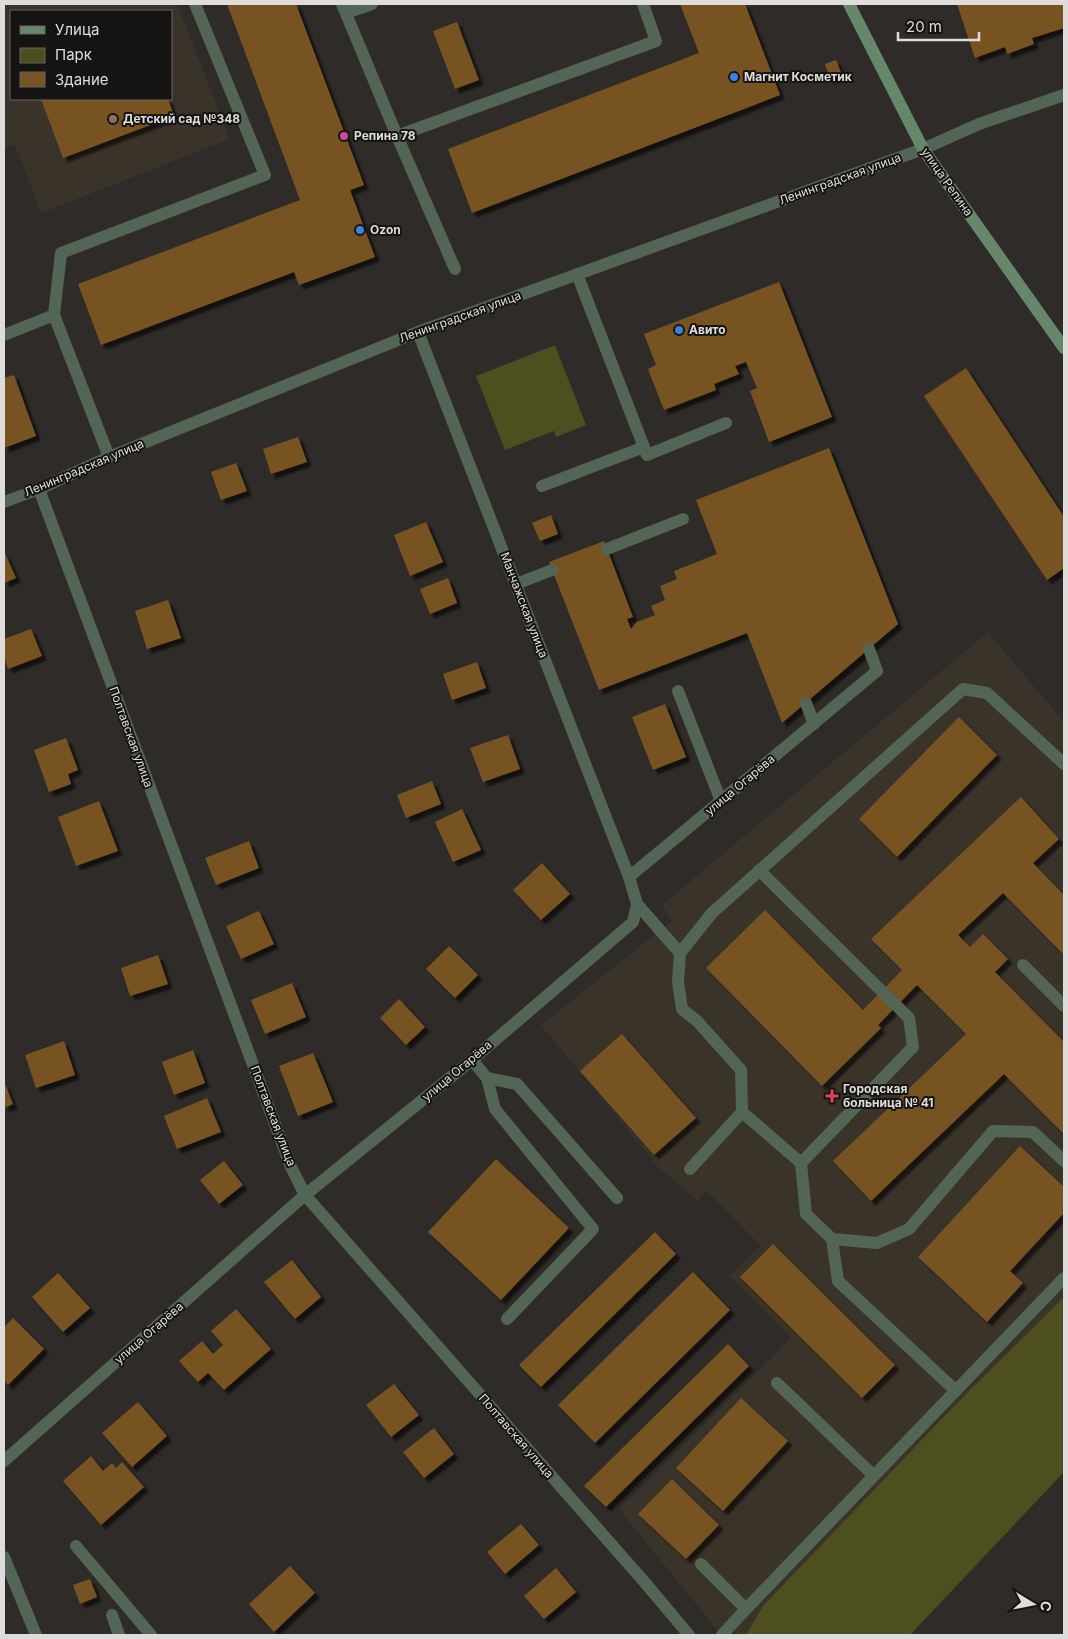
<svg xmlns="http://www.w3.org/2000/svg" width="1068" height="1639" viewBox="0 0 1068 1639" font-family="Inter,sans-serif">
  <defs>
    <filter id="shadow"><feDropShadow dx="4.5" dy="4.5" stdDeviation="1" flood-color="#0009"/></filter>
  </defs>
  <rect width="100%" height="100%" fill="#2e2b28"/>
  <path fill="#3a332a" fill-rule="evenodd" d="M4,4h173l53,135 -189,74 -26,-68 -11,4zM11,11h160v88h-160z
    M988,632l76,90v750l-154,163h-173l-3,-3 -17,-2 -98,-121 172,-171 -62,-62 32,-30 -55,-56 -8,11 -39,-33 -118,-143 131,-104 -10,-16z"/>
  <path fill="#4d4f1e" d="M555,345l31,80 -30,12 -2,-6 -49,19 -29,-74z
    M1064,1297v175l-154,163h-164l17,-29 194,-203z"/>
  <path fill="#785323" filter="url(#shadow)" d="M227,4h69l68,181 -14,5 25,67 -76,28 -5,-13 -193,73 -23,-61 222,-84z
    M680,4h65l35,91 -308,118 -24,-64 251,-96z
    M957,4h107v24l-32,10 2,6 -27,10 -2,-7 -30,11z
    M457,22l22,58 -24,9 -22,-58z
    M836,60l6,15 -12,4 -5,-15z
    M41,99h127l6,17 -111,42z
    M779,282l53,135 -63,25 -19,-51 7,-3 -11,-26 -11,4 4,8 -25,10 2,6 -52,20 -16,-41 8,-4 -12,-31z
    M966,368l98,149v51l-17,12 -123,-184z
    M14,375l22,61 -32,12v-70z
    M298,437l9,25 -36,12 -8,-25z
    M829,448l69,176 -116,99 -35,-90 -148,57 -50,-128 55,-21 29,76 -6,2 4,10 6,-7 18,-7 -4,-9 14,-6 -5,-14 17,-7 -3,-8 43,-17 -21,-54z
    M236,463l11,28 -26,9 -10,-28z
    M551,515l7,19 -18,7 -8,-18z
    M426,522l17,40 -33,14 -16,-41z
    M4,551l12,27 -12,5z
    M448,578l9,25 -27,11 -10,-25z
    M168,600l13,38 -34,11 -12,-38z
    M31,629l11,27 -34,13 -4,-12v-18z
    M477,662l9,26 -34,12 -9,-26z
    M665,704l21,53 -33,13 -21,-53z
    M959,717l38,38 -100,102 -38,-38z
    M508,735l12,34 -37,13 -13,-34z
    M66,738l12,32 -10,4 3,10 -22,8 -15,-42z
    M432,781l9,23 -35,14 -9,-23z
    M1021,797l38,42 -26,24 31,32v60l-61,-62 -45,42 12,12 13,-13 25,25 -13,13 69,70v92l-60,-60 -133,127 -38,-40 133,-127 -49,-49 -39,40 3,3 -59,58 -116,-118 59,-58 98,100 39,-40 -31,-31z
    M99,801l19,50 -42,15 -18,-49z
    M462,809l19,41 -28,12 -18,-40z
    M249,841l10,27 -43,17 -11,-27z
    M542,863l28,31 -29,26 -28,-30z
    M259,911l15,33 -33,15 -15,-33z
    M449,946l29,29 -23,23 -29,-29z
    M158,955l10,29 -38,12 -9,-28z
    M292,983l14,34 -41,17 -14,-34z
    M399,999l26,28 -19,18 -26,-27z
    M622,1034l74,84 -42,37 -74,-84z
    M64,1041l11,34 -39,13 -11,-33z
    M193,1050l12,33 -31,12 -12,-33z
    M313,1053l20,49 -35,14 -19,-50z
    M4,1081l9,23 -9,4z
    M207,1098l14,34 -44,17 -13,-33z
    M1020,1146l44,41v26l-54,58 13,12 -36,39 -69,-65z
    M496,1159l73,69 -68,72 -73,-68z
    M224,1161l19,24 -24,19 -19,-24z
    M655,1232l21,22 -135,133 -22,-22z
    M773,1244l122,121 -33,33 -122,-121z
    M292,1260l29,37 -26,22 -31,-37z
    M693,1272l37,38 -135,133 -37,-38z
    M58,1273l32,35 -27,24 -31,-35z
    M236,1309l35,40 -47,41 -16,-17 -10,9 -19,-21 23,-20 11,13 10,-9 -12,-14z
    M13,1318l31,31 -36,36 -4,-5v-53z
    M728,1344l21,22 -143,141 -22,-21z
    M394,1384l25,31 -28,22 -25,-32z
    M741,1398l47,43 -65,70 -47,-43z
    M138,1402l29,34 -35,31 -30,-34z
    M434,1428l20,26 -30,24 -21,-26z
    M91,1456l12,15 9,-8 4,5 6,-6 22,25 -43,38 -38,-44z
    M672,1479l47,46 -33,34 -48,-45z
    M521,1524l18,21 -34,29 -18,-22z
    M290,1566l25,27 -41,39 -25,-28z
    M556,1568l20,24 -32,27 -20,-23z
    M90,1579l7,18 -17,7 -7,-19z"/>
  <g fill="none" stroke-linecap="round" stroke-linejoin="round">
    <path stroke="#536655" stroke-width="12" d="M342,4l55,132 58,133
      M346,13l26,-9
      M397,136l259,-95 -13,-37
      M577,274l70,181 79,-32
      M54,315l55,142
      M4,335l50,-20 7,-62 204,-78 -70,-171
      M542,486l102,-39
      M607,549l76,-30
      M516,584l36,-14
      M869,649l8,22
      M678,691l43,110
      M806,703l8,21
      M759,870l150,148 4,29 -112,116
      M637,904l43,49
      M1023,965l41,41
      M472,1060l15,18 8,31 98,120 -86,90
      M487,1078l30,6 100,114
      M690,1169l52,-57
      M832,1239l45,4 32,-14 84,-98 40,1 31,29
      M777,1383l96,92
      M956,1391l-118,-110 -6,-42 -26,-25 -5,-51 -59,-51 -1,-42 -44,-49 -15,-12 -4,-27 2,-29 32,-40 251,-224 24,4 77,71
      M76,1546l75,89
      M701,1564l45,45 318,-331
      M112,1615l7,20
      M722,1635l24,-26"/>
    <path stroke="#536655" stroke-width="12" d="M39,489l252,678 14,28 342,390 42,50
      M4,502l35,-13 70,-32 309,-125 505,-183 56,-25 85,-29
      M629,877l248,-206
      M4,1461l301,-266 167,-135 161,-138 4,-18 -8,-27 -211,-545
      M4,1557l32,78"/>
    <path stroke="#67876b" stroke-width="12" d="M849,4l74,145 141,199"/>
  </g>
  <g fill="#3f7fe0" stroke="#151412" stroke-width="2">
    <circle cx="734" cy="77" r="5"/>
    <circle cx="360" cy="230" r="5"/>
    <circle cx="679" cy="330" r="5"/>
  </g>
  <circle fill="#8d6e63" stroke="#151412" stroke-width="2" cx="113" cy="119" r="5"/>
  <circle fill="#d1479c" stroke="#151412" stroke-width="2" cx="344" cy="136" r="5"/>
  <path fill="#e0444e" stroke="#151412" stroke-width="2" d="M829.5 1088.5h5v5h5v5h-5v5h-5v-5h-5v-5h5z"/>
  <g text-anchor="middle" stroke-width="4" stroke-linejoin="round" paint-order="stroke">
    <g font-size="12" font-weight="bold" fill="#dfdddb" stroke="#151412" text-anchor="start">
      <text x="744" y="81">Магнит Косметик</text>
      <text x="123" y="123">Детский сад №348</text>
      <text x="354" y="140">Репина 78</text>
      <text x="370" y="234">Ozon</text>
      <text x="689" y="334">Авито</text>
      <text x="843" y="1093">Городская<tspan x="843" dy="14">больница № 41</tspan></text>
    </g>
    <g font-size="12" fill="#dfdddb" stroke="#151412">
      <text transform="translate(840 179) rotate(-20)" y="4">Ленинградская улица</text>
      <text transform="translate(947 182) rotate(55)" y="4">улица Репина</text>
      <text transform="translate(460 317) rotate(-20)" y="4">Ленинградская улица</text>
      <text transform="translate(84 468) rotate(-23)" y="4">Ленинградская улица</text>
      <text transform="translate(524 605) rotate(69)" y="4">Манчажская улица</text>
      <text transform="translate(131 737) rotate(70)" y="4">Полтавская улица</text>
      <text transform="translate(740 785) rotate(-40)" y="4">улица Огарёва</text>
      <text transform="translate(457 1071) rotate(-40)" y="4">улица Огарёва</text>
      <text transform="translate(273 1116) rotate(69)" y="4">Полтавская улица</text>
      <text transform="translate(149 1333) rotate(-41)" y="4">улица Огарёва</text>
      <text transform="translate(516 1436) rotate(49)" y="4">Полтавская улица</text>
    </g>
  </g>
  <rect width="1068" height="1639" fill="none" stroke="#dfdddb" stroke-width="10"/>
  <rect x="10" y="10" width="162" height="90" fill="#151412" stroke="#666462"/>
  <rect x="20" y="26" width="25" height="8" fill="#67876b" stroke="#666462"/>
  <text x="55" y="35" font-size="15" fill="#dfdddb">Улица</text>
  <rect x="20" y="48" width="25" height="15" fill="#4d4f1e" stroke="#666462"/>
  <text x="55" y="60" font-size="15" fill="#dfdddb">Парк</text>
  <rect x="20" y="72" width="25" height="15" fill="#785323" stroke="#666462"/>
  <text x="55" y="85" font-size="15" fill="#dfdddb">Здание</text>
  <g transform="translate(1033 1604) rotate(100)" stroke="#151412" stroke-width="4" paint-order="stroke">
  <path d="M0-4L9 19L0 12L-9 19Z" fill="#dfdddb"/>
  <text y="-8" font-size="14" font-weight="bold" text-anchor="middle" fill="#dfdddb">С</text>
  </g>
  <path d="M898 32v8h81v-8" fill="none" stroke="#dfdddb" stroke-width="2.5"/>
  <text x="906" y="32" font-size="15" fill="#dfdddb" stroke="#151412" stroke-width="4" paint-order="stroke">20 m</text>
</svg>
